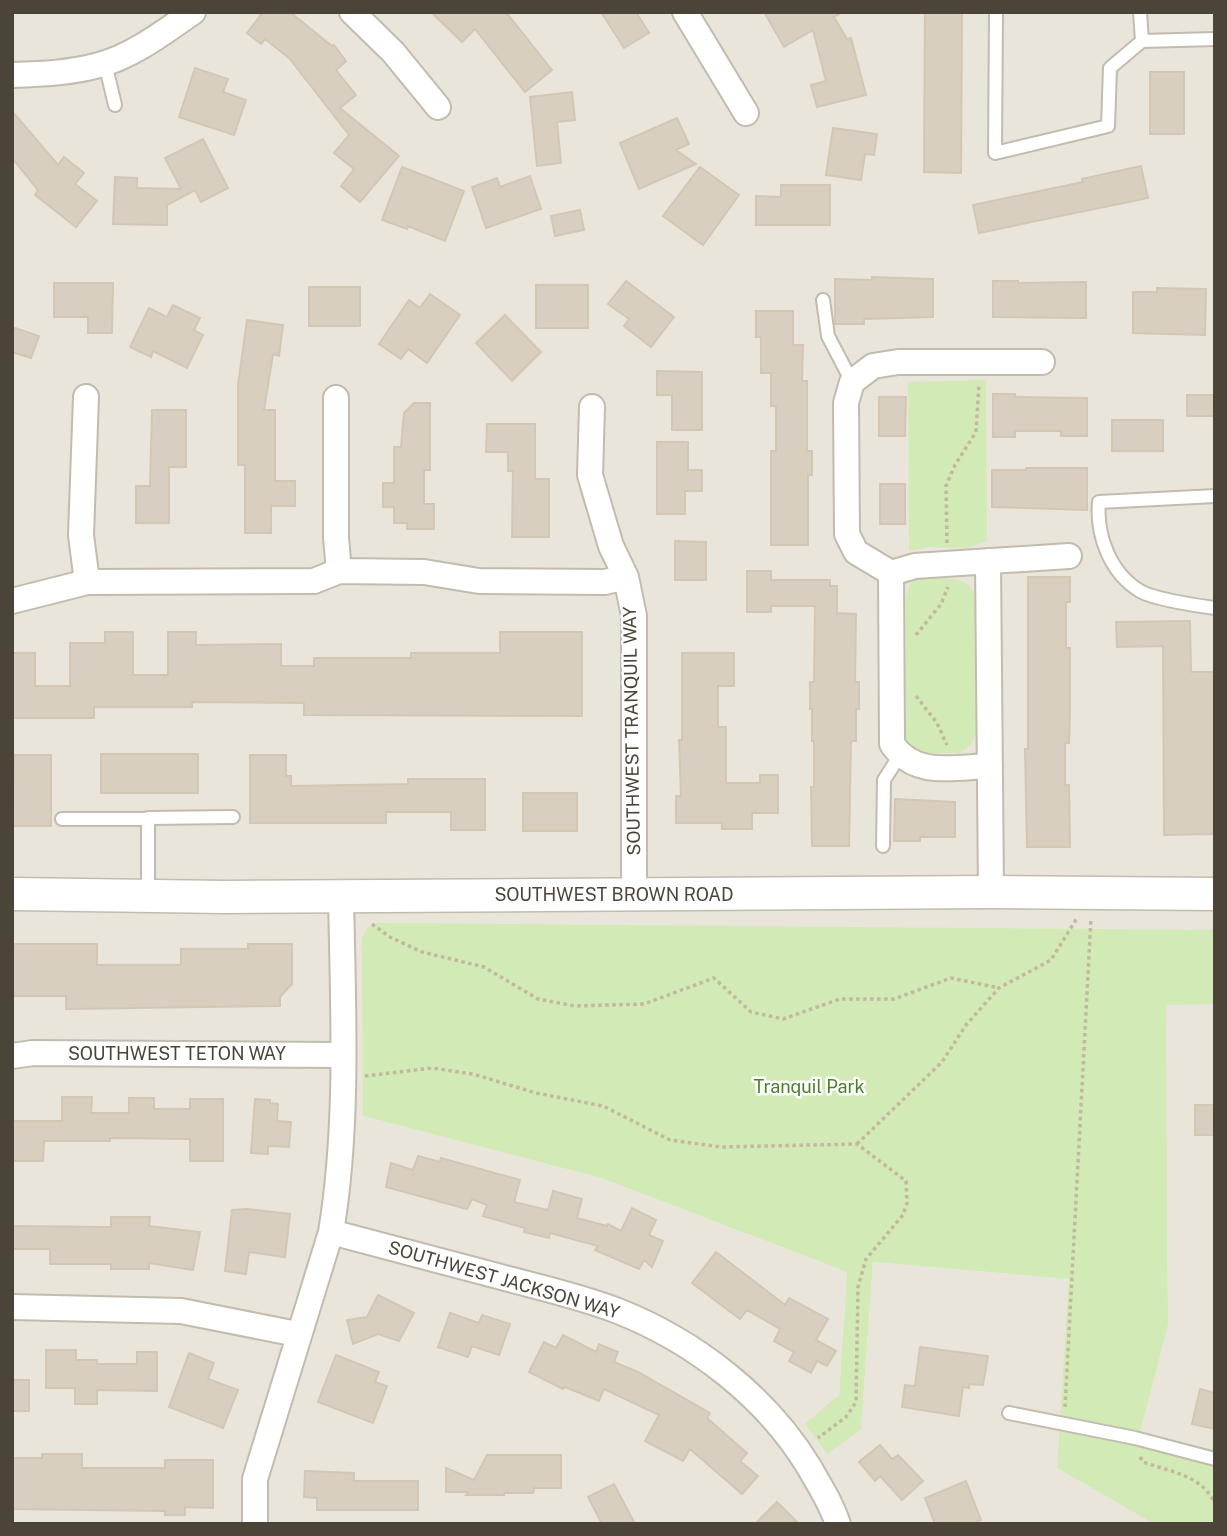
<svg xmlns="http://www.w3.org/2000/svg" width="1227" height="1536" viewBox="0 0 1227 1536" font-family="'Public Sans',sans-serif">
  <rect width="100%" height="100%" fill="#f6f3ec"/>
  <path fill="#eae5da" d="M12,12h1203v918l-843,-6 -9,192 238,62 246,94 -8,124 -26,38 8,12 40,-18 12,-166 197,17 -13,189 97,56h-1142z
    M1166,1004h49v446l-75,-17 28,-108z"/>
  <path fill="#d2eab5" d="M986,380l1,161 -20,7 -39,-1 -19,4 -1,-169z
    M919,579c22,0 50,-7 57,20l1,133 -7,14 -10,7h-38l-11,-6 -5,-9v-139c1,-9 4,-19 13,-20z
    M378,923l837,7v74l-49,1 2,320 -28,108 75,17v74h-61l-97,-56 12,-189 -196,-17 -12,167 -34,25 -22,-30 34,-29 8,-123 -246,-94 -238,-62 -1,-178 5,-10z"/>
  <path fill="#d8cfc1" stroke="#d3c7b4" stroke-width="2" d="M263,12h27l42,34 2,-1 12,16 -10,9 20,25 -16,13 59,48 -39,46 -19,-16 13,-17 -20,-16 15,-18 -60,-77 -24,-19 -4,5 -14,-11z
    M431,12h75l46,58 -27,22 -50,-63 -13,13z
    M601,12h35l13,21 -25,15z
    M764,12h79l-9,5 13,22 4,-1 15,57 -49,12 -6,-22 15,-4 -13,-51 -29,17z
    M925,12h37l-1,161 -37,-1z
    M195,68l33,11 -5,13 23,8 -12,35 -55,-18z
    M1150,72h34v62h-34z
    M572,92l3,28 -18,2 4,41 -24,3 -7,-69z
    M12,111l46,54 6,-8 20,16 -9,11 22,17 -21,26 -41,-32 3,-5 -26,-32z
    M677,118l12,26 -13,6 20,14 -57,25 -19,-46z
    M833,128l44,6 -3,21 -9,-1 -4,26 -35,-5z
    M203,139l25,49 -27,14 -6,-12 -28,15v20l-54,-1 2,-47 22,1v10l44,1 -16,-31z
    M1141,166l7,32 -169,35 -6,-28 110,-23 -1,-3z
    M402,167l62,24 -19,50 -37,-15 -1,3 -25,-9z
    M700,167l39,28 -36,50 -40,-29z
    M530,176l11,33 -55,19 -14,-41 25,-9 3,9z
    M781,185h49v40h-74v-29l25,1z
    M580,210l4,20 -29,6 -4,-20z
    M872,277l61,2v38l-69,2v5h-29v-45l37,1z
    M626,281l48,36 -23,30 -27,-21 5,-7 -21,-15z
    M993,281h25v2l68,-1v36l-93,-1z
    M54,283h59l-1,50h-24v-16h-34z
    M536,285h52v43h-52z
    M309,287h51v39h-51z
    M1157,288l49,1 -1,46 -72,-2v-41h24z
    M430,294l30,21 -33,48 -19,-14 -7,10 -22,-15 30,-44 11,8z
    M173,305l27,13 -6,12 9,5 -16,33 -34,-17 -2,6 -21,-10 19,-39 18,9z
    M756,311h37v34h10l-1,36h5v70h5v24h-4v70h-37v-94h5v-45h-5v-33h-10v-36h-5z
    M505,315l36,37 -29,29 -36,-38z
    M247,320l36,5 -4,31 -6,-2 -9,56h11v71h20v25h-24v27h-26v-68h-7v-80z
    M12,327l27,9 -8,22 -19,-6z
    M657,371l45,1v58h-30v-35h-15z
    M993,394h22v3l72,1v38h-26v-5h-46v6h-22z
    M1187,395h28v21h-28z
    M879,397h27l-1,39h-26z
    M414,403h16v67h-6v34h10v25h-27v-6h-13v-16h-11v-24h11v-36h7l3,-34z
    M152,410h34v57h-17v56h-33v-37h14z
    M1112,420h51v31h-51z
    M487,424h48v55h14v58h-37l1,-66h-5v-19h-22z
    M657,442h31v28h14v21h-17v23h-28z
    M1026,468h61v42l-95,-3v-37h34z
    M880,484h25v40h-25z
    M675,541l31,1v38h-31z
    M747,571h24v9h59v6h7v27l19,1 -1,68h4v27h-3v32h-5l-2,105h-37l-1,-59h3v-46h-2v-32h-2v-27h4l1,-76h-44v6h-24z
    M1028,577h42v25h-4v46h4v58l-1,37h-4v42h4l1,62h-43l-2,-98h3z
    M1190,621l1,51h24v162l-51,1 -1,-189 -46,1 -1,-25z
    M105,632h28v43h35v-43h28v13l85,-1v22h33v-8h97v-5h89v-21h82v84l-278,-1v-12l-112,-1v5h-98v11h-81l-1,-65h23v33h35v-43h35z
    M682,653h52v33h-16v41h8v56h34v-8h18v38h-26v16h-30v-6h-46v-27h5l-2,-56h3z
    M101,754h97v39h-97z
    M14,755h37v71h-38z
    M250,755h36v21h5v10l117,-2v-5h77v51h-34v-18h-65v11h-136z
    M523,793h54v38h-54z
    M895,799l60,3v35h-35v4h-26z
    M12,944h85v21h84v-16h67v-5h44v40l-12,13v9l-214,3v-13h-54z
    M62,1097h30l-1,16h38v-15h25v11h36v-10h33v62h-33v-22l-80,-1v3h-66l-1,20h-31v-40h50z
    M255,1099l15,1v3l8,1 -1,17 14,1 -2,25 -21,-1v8l-17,-1z
    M1195,1105h20v30h-20z
    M418,1156l22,6 1,-4 79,22 -6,22 34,8 5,-19 29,8 -5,19 30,8 1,-2 13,7 11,-23 24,12 -7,15 14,6 -11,26 -8,-7 -5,9 -44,-19 3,-4 -48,-13 -1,5 -25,-6 1,-4 -42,-12 4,-11 -15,-6 -5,10 -81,-22 5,-24 22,7z
    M247,1209l43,5 -5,43 -36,-5 -3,22 -21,-3 7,-61z
    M111,1217h39l-1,9 51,6 -7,38 -44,-7v6h-38v-5h-61v-15h-38v-23l99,1z
    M716,1252l69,53 4,-7 39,21 -12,21 20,11 -9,15 -10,-5 -6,12 -22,-12 5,-9 -20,-11 6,-12 -33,-19 -7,9 -48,-36z
    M378,1295l36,18 -15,28 -21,-7 -25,10 -6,-24 20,-3z
    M450,1313l29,10 3,-8 28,9 -11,31 -27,-9 -4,11 -30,-10z
    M563,1335l33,17 3,-8 19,8 -4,10 24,10 72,41 -3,5 40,35 -7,8 18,15 -16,18 -52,-45 -7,12 -38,-20 14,-26 -55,-26 -5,12 -34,-14 -2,2 -34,-17 15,-30 12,6z
    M920,1347l68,9 -5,29 -14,-1v4l-6,-1 -4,29 -57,-9 3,-22 10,1z
    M46,1350h30v10h21v4h40v-12h20v39l-60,-1v14h-22v-16h-29z
    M189,1353l25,10 -6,16 30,11 -15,38 -54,-21z
    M336,1355l43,17 -4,10 12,4 -14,37 -55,-21z
    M12,1380h17v31h-17z
    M1200,1389l15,4v36l-23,-5z
    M880,1445l12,14 6,-4 25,26 -21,19 -22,-24 -5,5 -16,-19z
    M42,1454h40v14h83v-8h48v48l-28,-1v8h-20v-4l-153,-2v-51h30z
    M487,1455h74v33h-27l-1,5h-29v2h-38l2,-3h-22v-24l28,12z
    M305,1471l49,2v8h64v29h-101v-12l-13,-1z
    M966,1481l15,39 -10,4h-36l-10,-26z
    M614,1484l21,40h-33l-14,-27z
    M777,1502l22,22h-44z"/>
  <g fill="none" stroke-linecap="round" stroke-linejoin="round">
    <defs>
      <path id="service" d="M996,12l-1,141 113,-27 2,-58 32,-27 73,-2
        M1140,12l2,29
        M105,63l10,42
        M823,300l5,36 24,46
        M1215,496l-116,6c-3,33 11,71 41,89 14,8 58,15 75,17
        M62,819h86
        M883,846l1,-66 16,-25
        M148,896v-78l85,-1
        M1009,1413l126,25 80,21"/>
      <path id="minor" d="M352,12l41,40 45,55
        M685,12l61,101
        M12,75c29,-1 59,-2 87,-10 34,-9 65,-33 94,-53
        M86,397l-5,138 6,47
        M336,398v140l3,33
        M592,407l-2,68 21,71 15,31 8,39v279
        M988,561l3,331
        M891,573l-35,-21 -9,-18 -1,-131 6,-21 21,-16 25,-4h144
        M891,573l1,171c23,34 62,23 98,22
        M891,573l24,-7 154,-10
        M12,601l75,-19 227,-1 25,-10 85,1 55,9 126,1 21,-5
        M12,1056l21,-3 309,2
        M331,1232c53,14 106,28 159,42 43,12 87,21 128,37 76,30 149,86 191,156 11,19 22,36 29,57
        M12,1307l169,4 116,23
        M255,1524v-45l76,-247c18,-108 12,-226 10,-335"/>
      <path id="tertiary" d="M12,894l213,3 766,-5 224,2"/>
    </defs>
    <use href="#service" stroke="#c2bbae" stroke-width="16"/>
    <use href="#minor" stroke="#c2bbae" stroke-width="28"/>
    <use href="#tertiary" stroke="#c2bbae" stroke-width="35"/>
    <path stroke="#c4b79f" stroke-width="3.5" stroke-dasharray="3.5 3.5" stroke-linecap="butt" d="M947,543l-1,-57 9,-21 21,-33 3,-48
      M916,635l25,-31 7,-17
      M916,696l21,27 10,22
      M372,924l18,13 32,15 62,15 54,32 37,7 69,-2 70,-26 37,34 32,7 57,-20h54l57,-21 48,10
      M365,1076l67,-8 41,6 63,19 67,13 67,34 51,7 136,-3 49,37 1,22 -4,12 -37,44 -8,28 -2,115 -10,15 -28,21
      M857,1144l85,-82 24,-37 33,-37 52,-28 26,-42
      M1065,1407l26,-489
      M1140,1457l3,5c27,10 60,13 72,42"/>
    <use href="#service" stroke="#fff" stroke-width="12"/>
    <use href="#minor" stroke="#fff" stroke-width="24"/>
    <use href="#tertiary" stroke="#fff" stroke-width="32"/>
  </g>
  <g text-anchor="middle" stroke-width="5" stroke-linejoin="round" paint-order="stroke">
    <g font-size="18" fill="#4b4439" stroke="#fff">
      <text transform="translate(632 731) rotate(-91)" y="6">SOUTHWEST TRANQUIL WAY</text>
      <text x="614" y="901">SOUTHWEST BROWN ROAD</text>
      <text x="177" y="1060">SOUTHWEST TETON WAY</text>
      <text transform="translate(504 1280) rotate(16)" y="6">SOUTHWEST JACKSON WAY</text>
    </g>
    <g font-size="18" fill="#4a7f2a" stroke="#fff">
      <text x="809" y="1093">Tranquil Park</text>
    </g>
  </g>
  <rect width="1227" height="1536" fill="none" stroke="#4b4439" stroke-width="28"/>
</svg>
